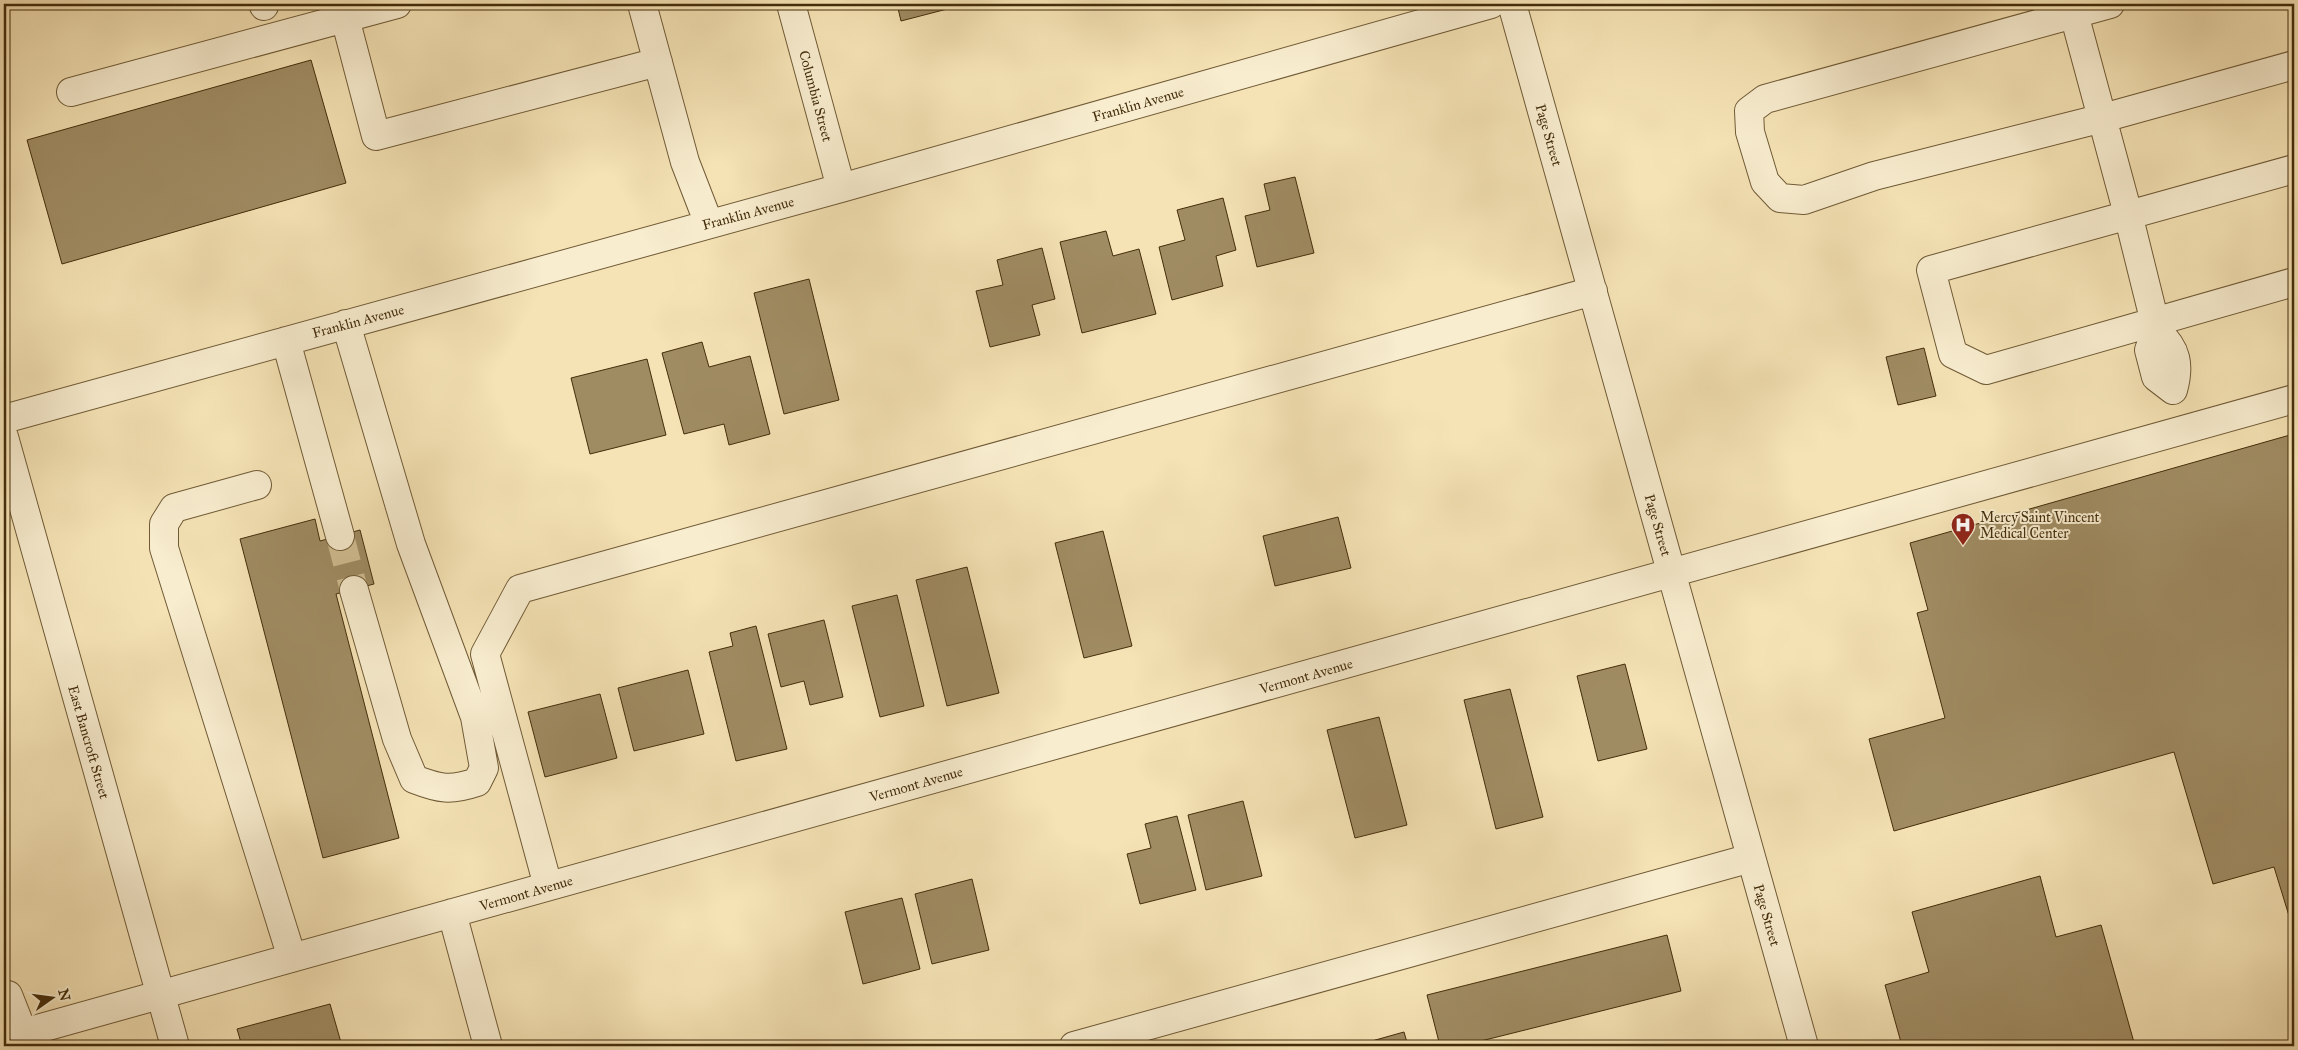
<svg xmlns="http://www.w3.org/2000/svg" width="2298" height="1050" viewBox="0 0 2298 1050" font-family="'IM FELL Great Primer',serif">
  <rect width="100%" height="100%" fill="#f5e3b5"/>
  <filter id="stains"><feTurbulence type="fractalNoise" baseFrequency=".004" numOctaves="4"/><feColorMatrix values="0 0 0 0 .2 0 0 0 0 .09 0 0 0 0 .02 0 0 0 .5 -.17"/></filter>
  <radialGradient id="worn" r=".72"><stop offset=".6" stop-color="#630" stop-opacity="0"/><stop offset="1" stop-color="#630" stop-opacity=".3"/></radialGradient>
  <path fill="#a08c63" stroke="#442d0b" d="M897,4h53l1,4 -50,13z
    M311,60l35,123 -284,81 -35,-124z
    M1295,177l19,76 -57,14 -12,-51 25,-6 -6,-26z
    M1223,198l13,52 -20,6 7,30 -51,14 -13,-53 26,-7 -8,-30z
    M1106,231l7,25 26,-7 17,65 -74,19 -22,-91z
    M1042,248l13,51 -23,6 8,30 -50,12 -14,-56 27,-6 -6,-25z
    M809,279l30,121 -55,14 -30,-121z
    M702,342l7,25 41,-11 20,78 -41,11 -5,-21 -40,10 -22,-81z
    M1924,348l12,48 -38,9 -12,-48z
    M647,359l19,76 -76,19 -19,-76z
    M2290,435l4,13v484l-20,-65 -61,17 -39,-132 -280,79 -25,-92 76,-21 -28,-105 11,-3 -18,-67z
    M1338,517l13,51 -76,18 -12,-50z
    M315,519l5,22 40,-11 14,54 -38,10 63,244 -76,20 -83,-319z
    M1103,531l29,115 -48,12 -29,-115z
    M967,567l32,126 -52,13 -31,-126z
    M897,595l27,111 -44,11 -28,-111z
    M824,620l19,77 -33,8 -6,-24 -23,6 -13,-53z
    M756,626l31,123 -51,12 -27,-109 24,-6 -3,-13z
    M1625,664l22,85 -49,12 -21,-85z
    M688,670l16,64 -70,17 -16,-63z
    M1510,689l33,128 -47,12 -32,-129z
    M600,694l17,64 -72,19 -17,-65z
    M1379,717l28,108 -52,13 -28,-108z
    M1243,801l19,75 -56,14 -18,-75z
    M1177,816l19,74 -56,14 -13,-50 24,-6 -6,-24z
    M2040,876l16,61 45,-12 34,121h-233l-17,-61 44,-13 -17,-60z
    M972,879l17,71 -57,14 -17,-70z
    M902,898l18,71 -57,15 -18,-72z
    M1667,935l14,56 -220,55h-21l-13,-51z
    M330,1004l12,42h-100l-5,-17z
    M1404,1032l4,14h-54z"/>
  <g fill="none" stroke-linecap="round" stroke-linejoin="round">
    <path stroke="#d2bf93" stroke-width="28" stroke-dasharray="28 14" stroke-linecap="butt" d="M340,536l14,54"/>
    <defs>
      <path id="minor" d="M642,4l43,158 24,62
        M791,4l50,184
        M1512,4l292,1042
        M2110,4l-345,95 -16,12 1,21 15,50 15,16 24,2 70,-24 229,-58 191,-53
        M264,6v-2
        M2074,14l54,200 29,117c20,18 23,34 16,59l-17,-13 -7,-27 8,-19
        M345,18l31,118 282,-74
        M71,92l326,-88
        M2294,169l-363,101 22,84 33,16 308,-88
        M346,324l65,220 64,173 9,51 -7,14c-27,9 -37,7 -63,-3l-17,-40 -43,-149
        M286,341l54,195
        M4,419l837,-231 650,-184
        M4,437l171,609
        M257,485l-83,23 -10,16v24l128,410
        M548,886l-63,-232 35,-65 1073,-298
        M452,913l36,133
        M4,994l4,1 15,38 2271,-634
        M1074,1046l677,-188"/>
    </defs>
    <use href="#minor" stroke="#705a36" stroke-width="30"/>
    <use href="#minor" stroke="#f8edcf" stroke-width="28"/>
  </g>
  <defs>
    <symbol id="hospital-pin" viewBox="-11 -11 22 30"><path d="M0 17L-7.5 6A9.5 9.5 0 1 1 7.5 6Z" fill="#8f2418" stroke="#f8edcf"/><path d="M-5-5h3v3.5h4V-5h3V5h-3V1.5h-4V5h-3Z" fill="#fff"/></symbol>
  </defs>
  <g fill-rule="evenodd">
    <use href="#hospital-pin" x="1949" y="511" width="28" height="38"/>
  </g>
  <g text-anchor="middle" stroke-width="4" stroke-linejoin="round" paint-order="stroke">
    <g font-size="14" fill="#442d0b" stroke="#f8edcf">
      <text transform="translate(816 96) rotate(75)" y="5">Columbia Street</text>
      <text transform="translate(1138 104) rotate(-16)" y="5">Franklin Avenue</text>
      <text transform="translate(1549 135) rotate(74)" y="5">Page Street</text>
      <text transform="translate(748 213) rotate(-15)" y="5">Franklin Avenue</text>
      <text transform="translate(358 321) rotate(-15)" y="5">Franklin Avenue</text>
      <text transform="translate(1658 525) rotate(74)" y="5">Page Street</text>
      <text transform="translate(1306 676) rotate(-16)" y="5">Vermont Avenue</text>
      <text transform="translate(89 742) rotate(74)" y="5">East Bancroft Street</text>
      <text transform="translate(916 784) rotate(-16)" y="5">Vermont Avenue</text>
      <text transform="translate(526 893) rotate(-16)" y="5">Vermont Avenue</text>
      <text transform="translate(1767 915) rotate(74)" y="5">Page Street</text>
    </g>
    <g font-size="14" fill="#442d0b" stroke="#f8edcf" text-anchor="start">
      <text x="1980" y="522">Mercy Saint Vincent<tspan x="1980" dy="16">Medical Center</tspan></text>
    </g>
  </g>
  <rect width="2298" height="1050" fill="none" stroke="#f5e3b5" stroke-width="20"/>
  <rect x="5" y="5" width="2288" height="1040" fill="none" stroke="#442d0b" stroke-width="2.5"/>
  <rect x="10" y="10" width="2278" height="1030" fill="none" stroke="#442d0b"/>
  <g transform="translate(52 998) rotate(76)" stroke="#f8edcf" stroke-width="4" paint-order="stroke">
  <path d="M0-4L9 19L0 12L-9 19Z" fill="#442d0b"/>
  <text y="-8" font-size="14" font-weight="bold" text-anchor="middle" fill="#442d0b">N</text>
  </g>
  <rect width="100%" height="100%" filter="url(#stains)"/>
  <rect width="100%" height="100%" fill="url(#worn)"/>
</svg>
